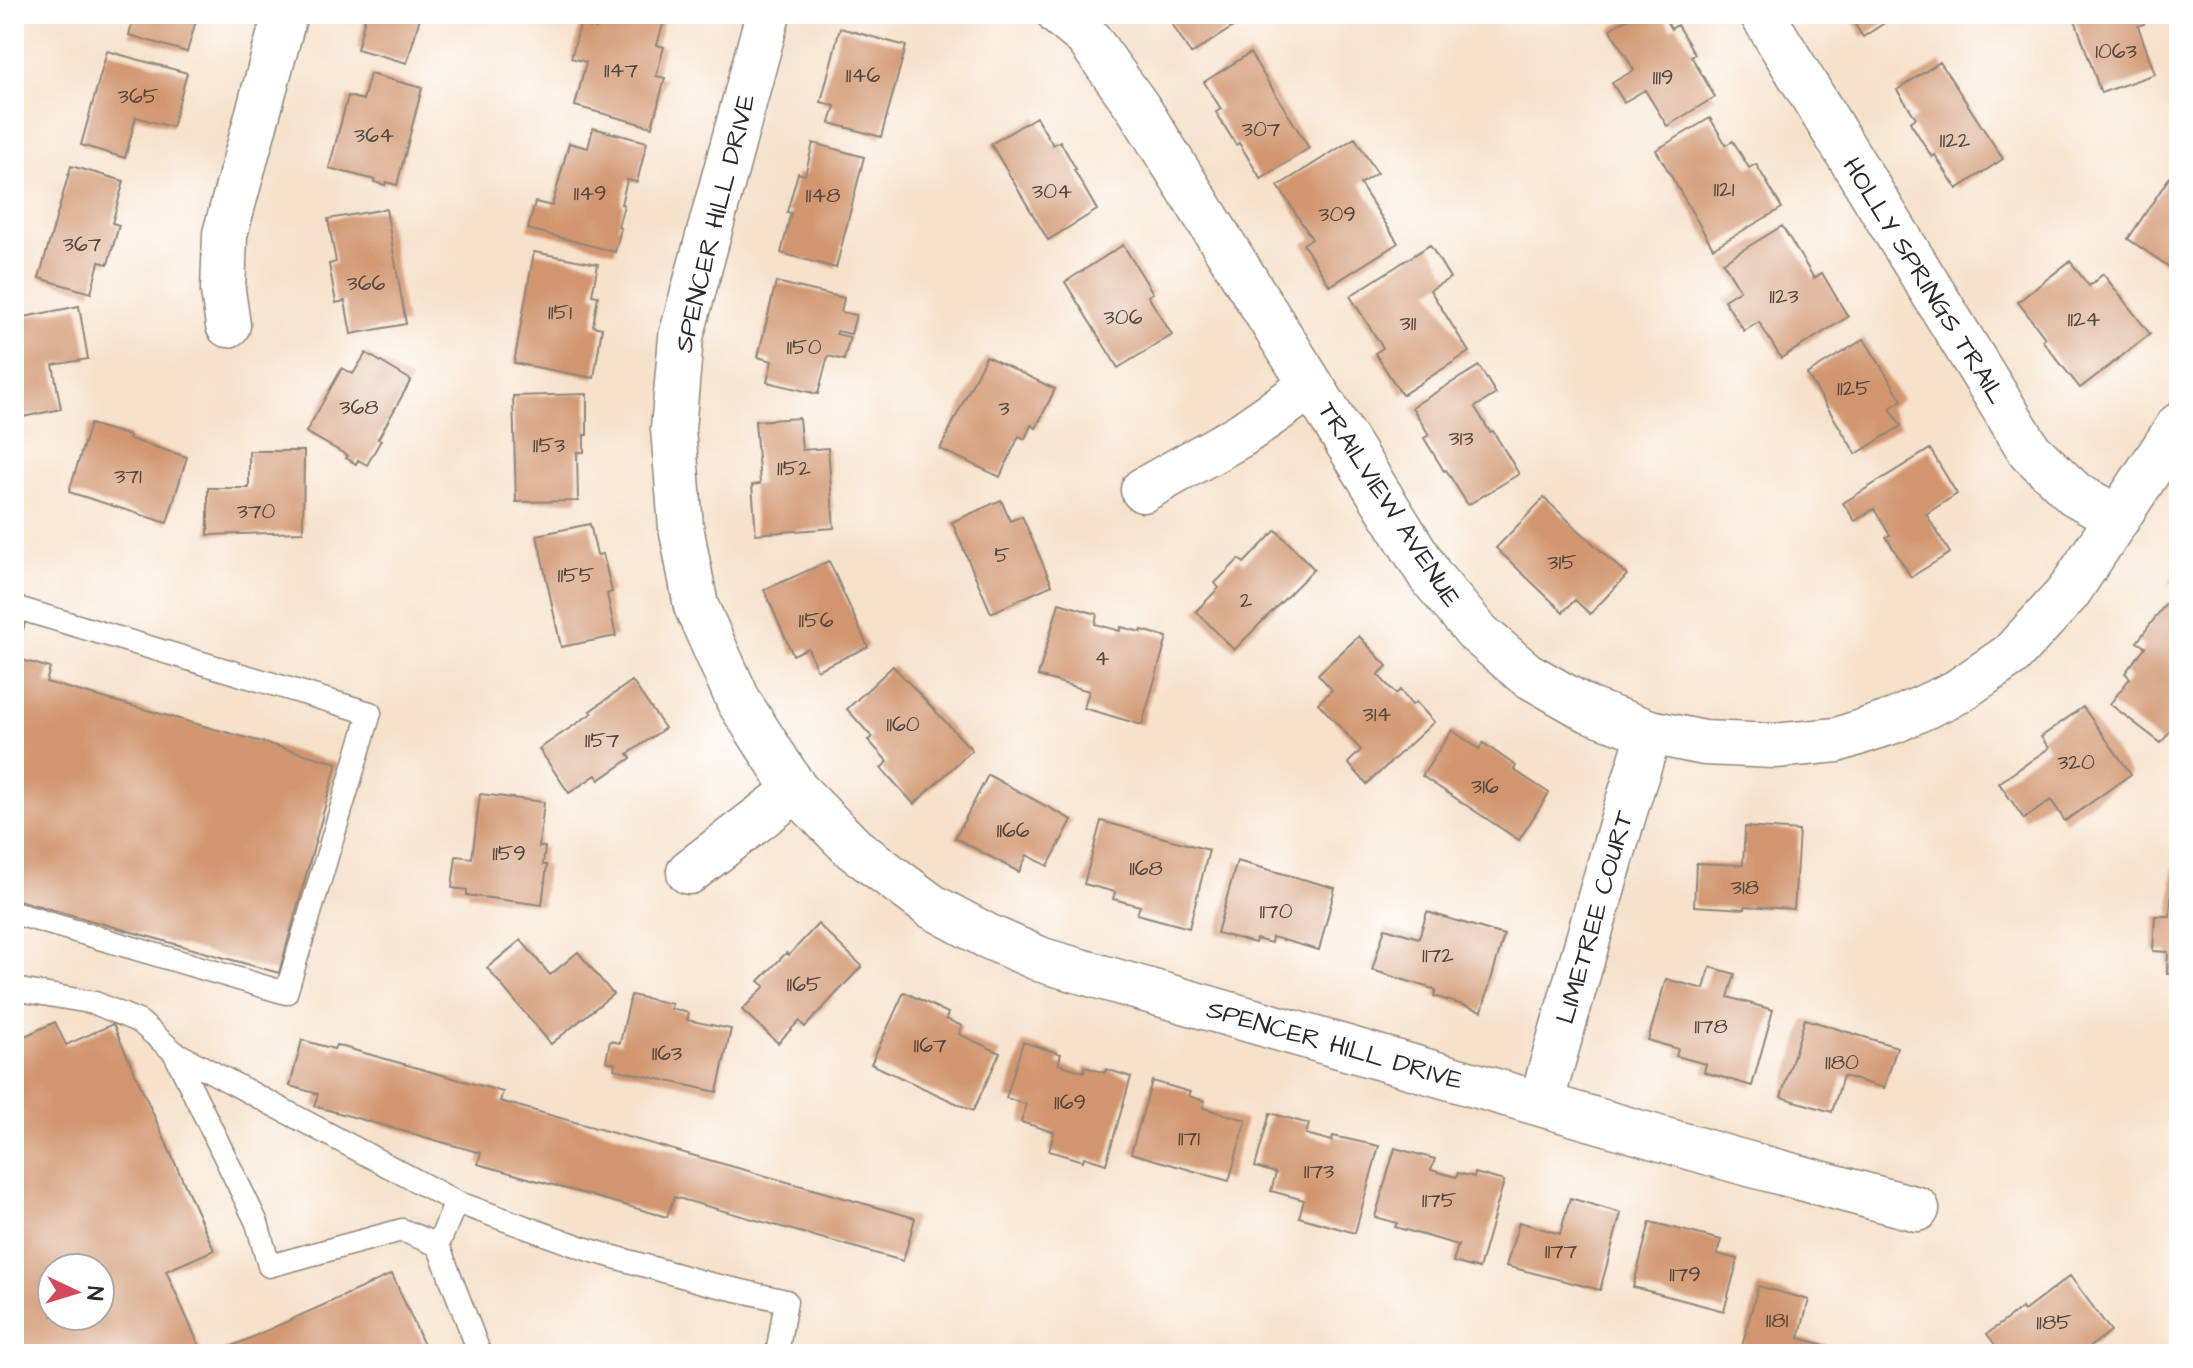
<svg xmlns="http://www.w3.org/2000/svg" width="2193" height="1368" viewBox="0 0 2193 1368" font-family="'Architects Daughter',sans-serif">
  <rect width="100%" height="100%" fill="#fff"/>
  <filter id="ink" filterUnits="userSpaceOnUse"><feTurbulence type="fractalNoise" baseFrequency=".0125" numOctaves="2"/><feDisplacementMap in="SourceGraphic" scale="16" xChannelSelector="R" yChannelSelector="G"/><feConvolveMatrix kernelMatrix="1 2 1 2 8 2 1 2 1" color-interpolation-filters="sRGB"/></filter>
  <filter id="wash" filterUnits="userSpaceOnUse"><feTurbulence type="fractalNoise" baseFrequency=".006" numOctaves="4" result="noise"/><feDisplacementMap in="SourceGraphic" scale="32" xChannelSelector="R" yChannelSelector="G"/><feGaussianBlur stdDeviation="1.8" result="paint"/><feColorMatrix in="noise" values="0 0 0 0 0 0 0 0 0 0 0 0 0 0 0 0 0 1.4 0 .05"/><feComposite in="paint" operator="in"/></filter>
  <g filter="url(#wash)">
    <rect width="100%" height="100%" fill="#f6e1ca"/>
    <g id="blocks">
      <path fill="#d19670" fill-rule="evenodd" d="M135,14h63l-11,38 -58,-17z
        M366,14h55l-14,49 -50,-14z
        M600,14h66l-9,31 7,2 -8,29 9,2 -13,49 -77,-21 11,-44 -15,-4 9,-33 16,4z
        M1166,14h87l-62,40z
        M1636,14h26l9,15 6,-4 18,29 -4,2 24,41 -48,29 -22,-36 -21,12 -12,-19 22,-13 -24,-41z
        M1848,14h50l-35,23z
        M2073,14h67l4,10 -6,2 17,48 -54,19z
        M840,28l66,18 -25,91 -51,-14 5,-17 -14,-4z
        M107,51l80,22 -15,54 -36,-10 -11,41 -44,-13z
        M1250,53l59,95 -48,31 -22,-36 -3,2 -20,-33 5,-3 -17,-27z
        M1940,62l63,97 -46,30 -22,-34 -3,2 -22,-35 6,-4 -19,-28z
        M370,74l52,14 -25,97 -11,-3 -1,3 -11,-3 1,-2 -46,-12 19,-72 15,4z
        M1036,117l17,28 7,-4 16,28 -2,1 23,40 -49,30 -57,-96z
        M1710,118l16,27 7,-4 16,27 7,-4 26,44 -69,40 -57,-98z
        M593,128l54,14 -10,40 -10,-2 -6,24 3,1 -6,22 3,1 -6,24 -87,-23 7,-27 17,4 17,-63 19,5z
        M1355,138l22,35 -17,11 38,59 -68,43 -27,-42 9,-5 -34,-53z
        M813,143l51,14 -28,111 -55,-15 10,-40 -4,-1 11,-39 7,2z
        M2179,163v106l-2,3 -49,-33z
        M71,166l53,15 -12,42 7,2 -11,39 -9,-2 -8,31 -52,-15z
        M386,209l20,115 -55,10 -6,-33 -9,2 -7,-39 7,-2 -8,-43z
        M1782,226l32,52 8,-5 26,44 -67,41 -22,-36 -15,9 -20,-31 16,-10 -17,-28z
        M1123,245l30,48 -5,3 24,39 -54,33 -53,-86z
        M1430,245l20,33 -20,12 39,62 -67,43 -27,-42 8,-5 -33,-52z
        M534,252l64,12 -6,31 6,1 -5,30 9,2 -8,50 -80,-15z
        M2070,261l19,25 14,-12 47,60 -70,54 -38,-48 3,-2 -27,-36z
        M776,282l68,16 -3,14 15,3 -5,19 -14,-3 -1,3 14,3 -6,23 -16,-4 -10,38 -51,-12 5,-21 -14,-4z
        M79,306l9,53 -35,6 8,44 -43,9 -4,-21v-78z
        M1864,339l38,61 -12,8 11,18 -45,28 -49,-80z
        M366,353l45,27 -33,59 3,1 -14,25 -9,-5 -2,4 -10,-6 2,-2 -42,-24 36,-64 11,6z
        M986,356l69,33 -19,39 -5,-3 -6,14 -6,-3 -19,41 -60,-28z
        M1479,366l17,28 -21,13 15,25 3,-1 26,43 -51,31 -22,-35 -2,1 -20,-33 5,-3 -17,-28z
        M587,394v41h-3v17h-7l1,49 -62,1 -3,-106z
        M799,418l3,32 26,-2 6,80 -78,6 -4,-49 8,-1 -5,-63z
        M90,424l40,12 -1,3 58,18 -20,66 -98,-31z
        M1930,449l27,45 -31,20 24,39 -39,24 -25,-40 4,-2 -16,-26 -19,12 -12,-18z
        M249,451h55l-1,81 -95,3v-47h41z
        M1544,498l83,77 -37,39 -15,-14 -12,12 -67,-64z
        M1001,500l9,21 12,-5 30,69 -61,28 -39,-91z
        M590,524l7,31 6,-1 9,38 -5,2 9,42 -55,11 -24,-112z
        M1276,530l38,39 -80,81 -38,-39 23,-23 -4,-5 24,-24 5,4z
        M829,561l39,86 -51,23 -9,-22 -15,7 -29,-65z
        M2179,564v23l-10,-5z
        M2167,602l12,10v107l-18,24 -51,-39 20,-26 -5,-5 20,-26 -8,-5z
        M1059,603l38,11 -2,10 25,7 1,-4 20,5 1,-2 25,7 -25,88 -58,-17 5,-17 -51,-15z
        M14,620l11,3 -10,35 35,10 -4,14 291,81 -58,210 -265,-74z
        M1359,636l28,30 -9,9 18,19 4,-4 12,15 4,-3 18,20 -67,62 -19,-21 13,-13 -43,-47 14,-13 -14,-16z
        M893,666l79,84 -58,54 -33,-36 7,-6 -20,-22 4,-3 -25,-28z
        M632,681l33,47 -37,26 3,4 -32,22 -3,-5 -27,18 -30,-44 53,-36 -2,-2z
        M2083,707l48,67 -66,47 -14,-21 -27,19 -25,-36 50,-35 -8,-11z
        M1452,730l27,19 4,-6 33,23 -2,4 35,23 -30,47 -97,-64z
        M988,775l84,45 -24,46 -21,-11 -8,17 -64,-34z
        M480,794l64,8 -5,45h6l-2,18h4l-5,40 -75,-10v-5l-15,-2 4,-32 16,2z
        M1101,821l108,29 -20,78 -52,-14 3,-8 -27,-7 2,-7 -31,-8z
        M1745,827l54,4 -5,78 -49,-3v3l-51,-3 2,-43 47,2z
        M1237,861l98,27 -16,62 -47,-13 -1,6 -15,-4 -1,4 -38,-10z
        M2173,867l6,1v105h-12l1,-21 -15,-1 2,-35h15z
        M1427,912l77,23 -22,76 -48,-15 2,-6 -64,-20 13,-42 34,10z
        M818,924l44,42 -57,61 -6,-6 -21,22 -36,-33 23,-24 -6,-5 27,-28 3,2z
        M521,940l29,35 28,-23 35,42 -62,50 -64,-76z
        M1710,967l25,7 -7,23 45,13 -21,76 -48,-14 2,-8 -30,-8 2,-7 -30,-9 18,-61 38,10z
        M904,992l44,21 -2,6 16,7 -3,8 41,19 -27,58 -102,-47z
        M631,995l41,9 -1,5 18,4 -2,7 44,9 -14,63 -103,-23 1,-6 -9,-2 4,-20 10,2z
        M1805,1019l92,28 -13,41 -41,-12 -11,36 -51,-15z
        M55,1022l11,23 47,-21 101,226 -48,21 37,83h-189v-313zM52,1268h48v48h-48z
        M302,1040l32,9 2,-4 167,47 -3,9 415,117 -12,43 -229,-64 -7,20 -189,-53 3,-11 -167,-47 4,-12 -28,-8z
        M1023,1042l38,12 -3,10 26,8 1,-5 20,6 1,-4 25,8 -25,87 -22,-7 -1,4 -34,-10 5,-19 -33,-10 5,-18 -20,-6z
        M1152,1081l38,11 -2,4 17,5 -2,7 43,12 -17,61 -98,-28z
        M1270,1113l39,11 -3,10 26,7 1,-5 46,10 -24,87 -56,-16 5,-17 -33,-9 5,-18 -21,-6z
        M1395,1148l40,11 -4,11 25,7 2,-4 16,4 1,-4 29,8 -25,88 -26,-7 5,-17 -63,-18 2,-4 -22,-6z
        M1570,1198l51,15 -21,77 -94,-24 13,-44 41,12z
        M1650,1222l71,18 -4,14 21,5 -14,52 -91,-24z
        M392,1274l36,80h-213z
        M2070,1276l41,55 -31,23h-78l-15,-20 35,-26 2,3z
        M1758,1286l51,14 -10,38 41,11 -2,5h-98z
        M1916,1349l1,5h-23v-2z"/>
    </g>
  </g>
  <g filter="url(#ink)">
    <use href="#blocks" fill-opacity="0" stroke="#90867a" stroke-width="2"/>
    <g fill="none" stroke-linecap="round" stroke-linejoin="round">
      <defs>
        <path id="service" d="M14,607l356,106 -84,280 -272,-80
          M14,989l81,14 45,19 34,30
          M438,1245l18,-43
          M480,1354l-42,-109 -36,-15 -133,36 -12,-43 -83,-171 282,150 130,47 120,34 80,18 -9,53"/>
        <path id="minor" d="M768,14l-87,323 -8,92 8,98 15,79 43,96 57,88 58,59 77,57 56,30 55,24 696,201 179,48
          M1059,14l28,23 52,72 292,468 47,56 48,41 63,36 61,22 54,11 71,3 62,-6 57,-19 63,-29 54,-37 57,-62 111,-168
          M1762,14l268,437 45,43 43,24
          M228,325l-5,-34 2,-57 60,-220
          M1143,490l98,-55 70,-49
          M689,872l107,-82
          M1541,1103l83,-289 26,-82"/>
      </defs>
      <use href="#service" stroke="#90867a" stroke-width="25"/>
      <use href="#minor" stroke="#90867a" stroke-width="47"/>
      <use href="#service" stroke="#fff" stroke-width="22"/>
      <use href="#minor" stroke="#fff" stroke-width="44"/>
    </g>
  </g>
  <g text-anchor="middle" stroke-width="6" stroke-linejoin="round" paint-order="stroke">
    <g font-size="22" fill="#54463c">
      <text x="2116" y="58">1063</text>
      <text x="621" y="77">1147</text>
      <text x="863" y="82">1146</text>
      <text x="1663" y="84">1119</text>
      <text x="138" y="103">365</text>
      <text x="1261" y="136">307</text>
      <text x="374" y="142">364</text>
      <text x="1955" y="147">1122</text>
      <text x="1724" y="196">1121</text>
      <text x="1052" y="198">304</text>
      <text x="590" y="200">1149</text>
      <text x="823" y="202">1148</text>
      <text x="1337" y="221">309</text>
      <text x="82" y="251">367</text>
      <text x="366" y="290">366</text>
      <text x="1784" y="303">1123</text>
      <text x="560" y="319">1151</text>
      <text x="1123" y="324">306</text>
      <text x="2084" y="326">1124</text>
      <text x="1408" y="330">311</text>
      <text x="804" y="354">1150</text>
      <text x="1854" y="395">1125</text>
      <text x="359" y="414">368</text>
      <text x="1004" y="415">3</text>
      <text x="1461" y="445">313</text>
      <text x="549" y="452">1153</text>
      <text x="794" y="475">1152</text>
      <text x="128" y="483">371</text>
      <text x="256" y="518">370</text>
      <text x="1002" y="562">5</text>
      <text x="1562" y="569">315</text>
      <text x="576" y="582">1155</text>
      <text x="1246" y="607">2</text>
      <text x="816" y="627">1156</text>
      <text x="1102" y="665">4</text>
      <text x="1377" y="721">314</text>
      <text x="903" y="731">1160</text>
      <text x="602" y="747">1157</text>
      <text x="2076" y="769">320</text>
      <text x="1485" y="793">316</text>
      <text x="1013" y="837">1166</text>
      <text x="509" y="860">1159</text>
      <text x="1146" y="875">1168</text>
      <text x="1745" y="894">318</text>
      <text x="1276" y="918">1170</text>
      <text x="1438" y="962">1172</text>
      <text x="804" y="991">1165</text>
      <text x="1711" y="1033">1178</text>
      <text x="930" y="1052">1167</text>
      <text x="667" y="1060">1163</text>
      <text x="1842" y="1069">1180</text>
      <text x="1070" y="1109">1169</text>
      <text x="1189" y="1145">1171</text>
      <text x="1319" y="1178">1173</text>
      <text x="1439" y="1207">1175</text>
      <text x="1561" y="1258">1177</text>
      <text x="1685" y="1281">1179</text>
      <text x="1777" y="1327">1181</text>
      <text x="2054" y="1329">1185</text>
    </g>
    <g font-size="26" fill="#2b2b2b" stroke="#fff">
      <text transform="translate(714 223) rotate(-76)" y="9">SPENCER HILL DRIVE</text>
      <text transform="translate(1925 280) rotate(58)" y="9">HOLLY SPRINGS TRAIL</text>
      <text transform="translate(1390 504) rotate(57)" y="9">TRAILVIEW AVENUE</text>
      <text transform="translate(1594 917) rotate(-74)" y="9">LIMETREE COURT</text>
      <text transform="translate(1335 1044) rotate(16)" y="9">SPENCER HILL DRIVE</text>
    </g>
  </g>
  <rect width="2193" height="1368" fill="none" stroke="#fff" stroke-width="48"/>
  <g transform="translate(76 1292) rotate(94)"><circle r="38" fill="#ffffff" stroke="#aaaaaa" stroke-width="2"/>
  <path d="M0-6L14 30L0 20L-14 30Z" fill="#d1495b"/>
  <text y="-12" font-size="22" font-weight="bold" text-anchor="middle" fill="#2b2b2b">N</text>
  </g>
</svg>
